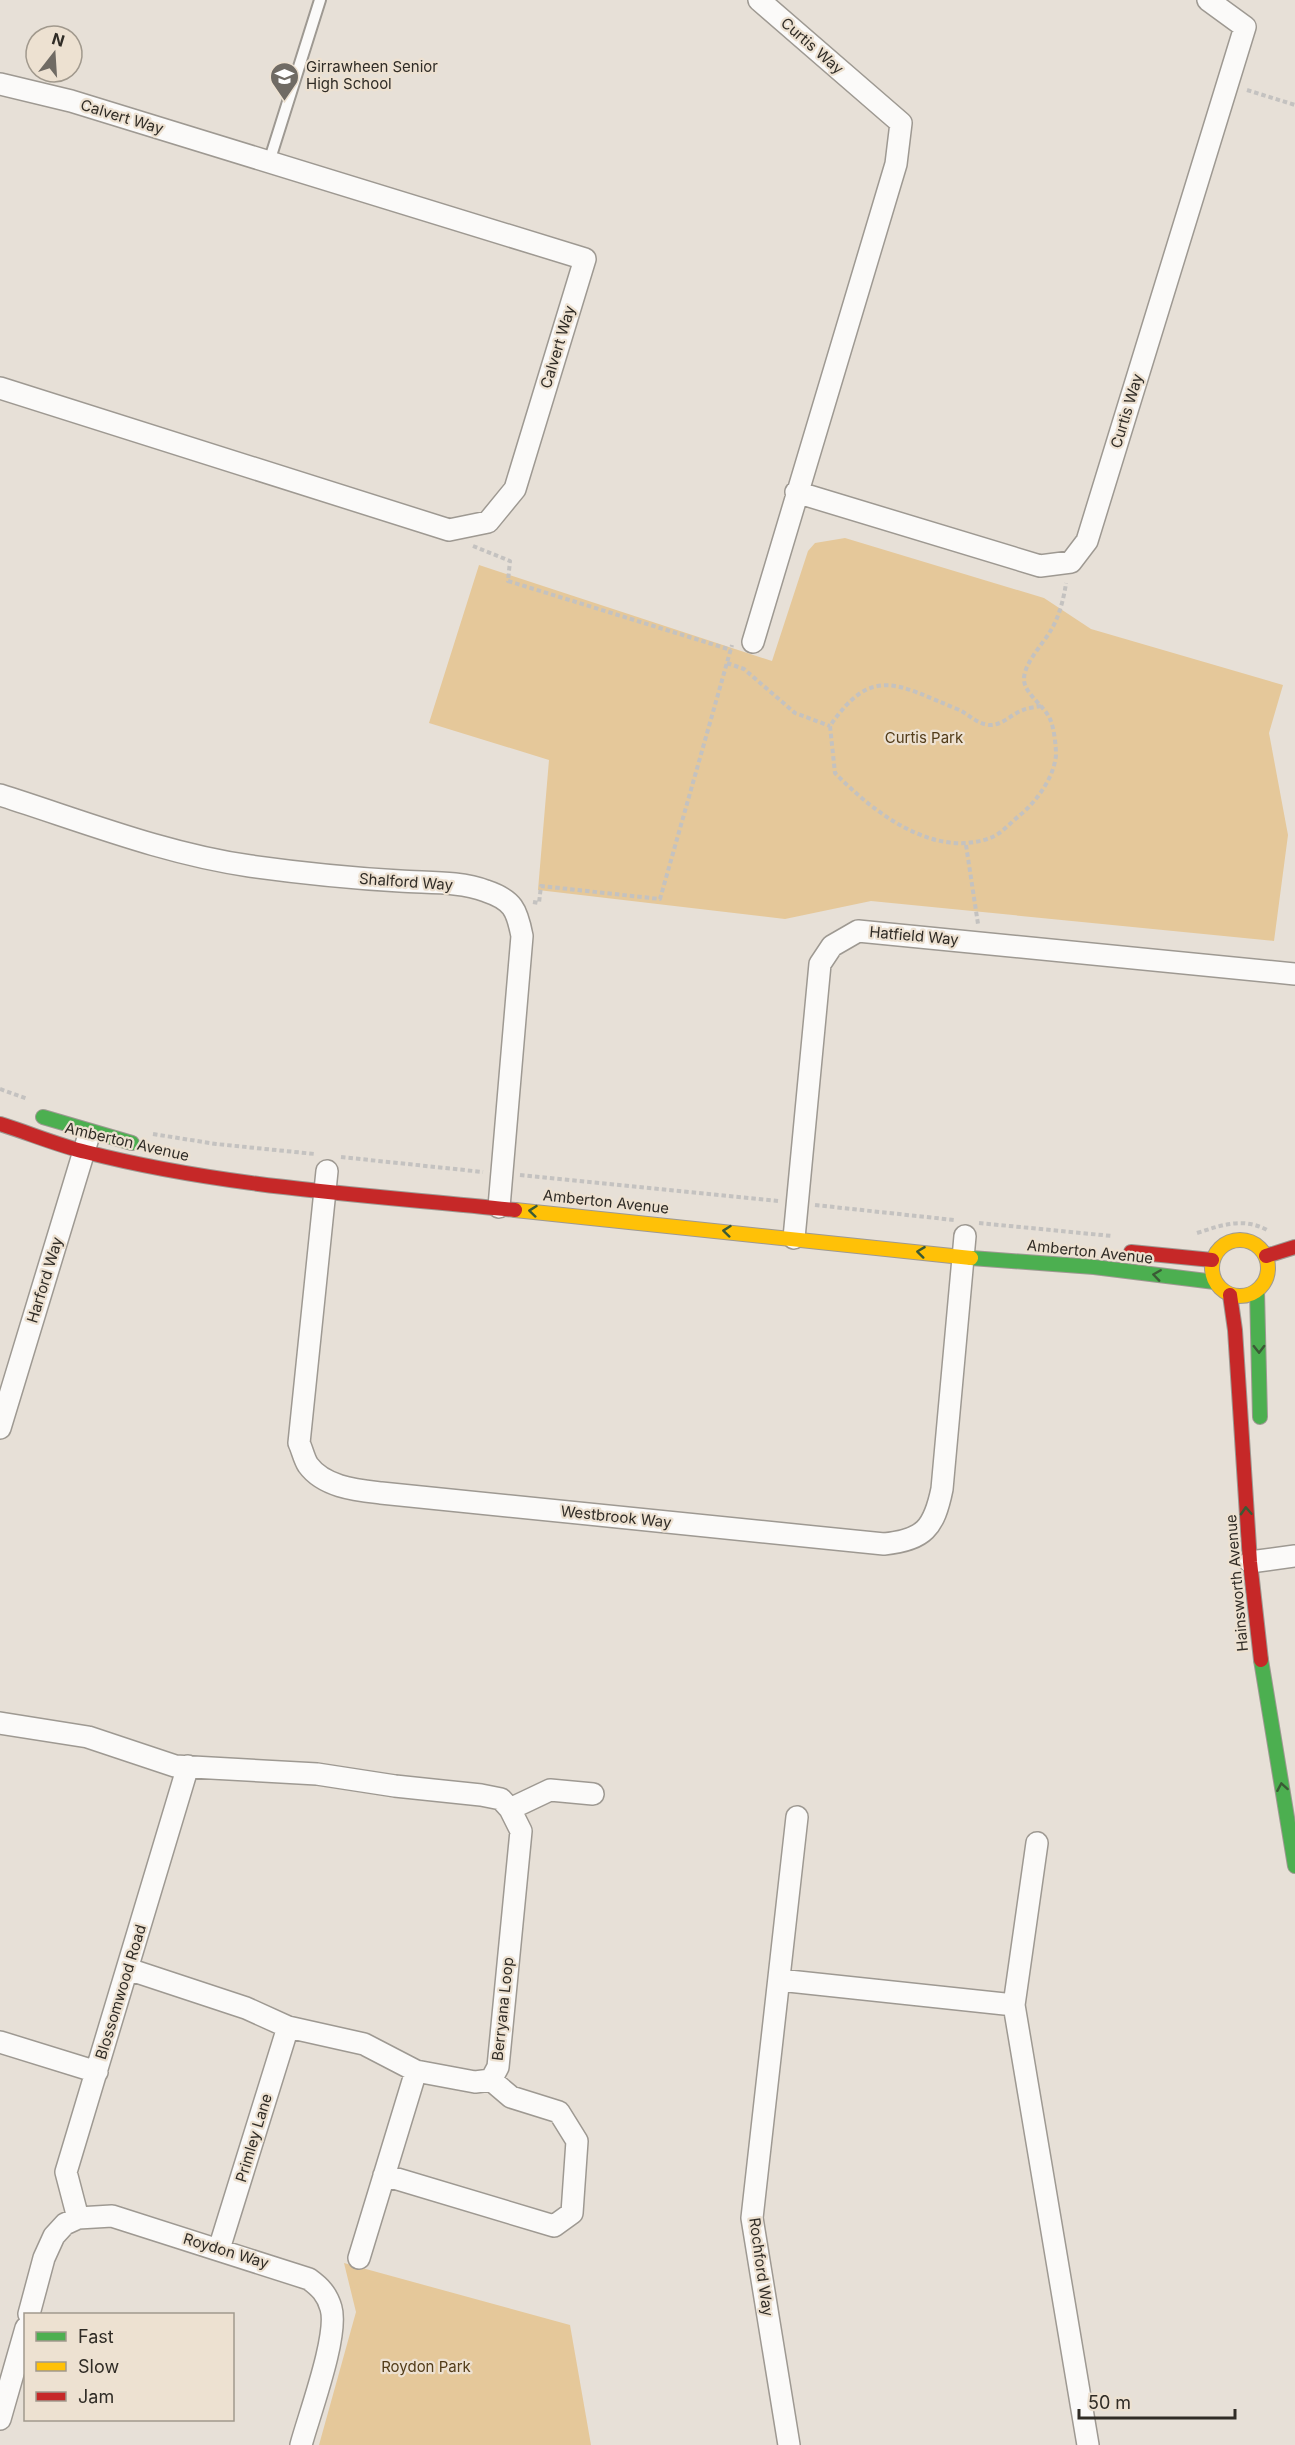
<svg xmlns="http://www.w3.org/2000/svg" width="1295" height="2445" viewBox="0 0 1295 2445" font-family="Inter,sans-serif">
  <rect width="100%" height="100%" fill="#e7e0d7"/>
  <path fill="#e5c89a" d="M845,538l199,60 47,31 192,56 -14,48 19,102 -14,106 -403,-40 -86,18 -247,-29 11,-130 -120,-37 50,-158 293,96 36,-110 7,-8z
    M344,2263l226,62 21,120h-272l37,-133z"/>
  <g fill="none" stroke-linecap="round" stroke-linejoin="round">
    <defs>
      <path id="lane" d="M269,162l51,-162"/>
      <path id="street" d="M0,84l71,17 514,158 -70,230 -27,33 -39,8 -449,-142
        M796,492l244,74 31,-4 16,-21 158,-514 -37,-27
        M753,642l143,-478 5,-41 -142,-123
        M0,795c82,26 165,59 250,71 50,7 100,12 150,15 27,2 60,0 86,10 27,9 31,19 36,45l-23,271
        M327,1171l-28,272c3,6 5,16 9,22 16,22 48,25 73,28l503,51c40,-4 50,-16 58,-55l23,-253
        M794,1238l26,-274 12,-18 26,-15 437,43
        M0,1428l88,-290
        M1250,1562l45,-6
        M0,1723l88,14 87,29 142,8 78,12 86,9 20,4 9,10 11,22 -23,236 -7,13 -16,2 -59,-11 -52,-27 -76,-17 -42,-19 -118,-39
        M510,1809l40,-19 43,4
        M1037,1843l-23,162 74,440
        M779,1980l235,25
        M0,2042l97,30
        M384,2175l170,51 18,-13 5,-72 -18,-29 -48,-15 -20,-17
        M78,2218l-12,-46 122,-406
        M219,2249l69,-222
        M359,2258l57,-187
        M29,2314l15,-56 10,-22 11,-12 13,-6 34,-2 197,63c11,8 18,15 22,29 8,27 -22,107 -30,137
        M0,2419l26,-91
        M789,2445l-37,-227 45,-401"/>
      <path id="fast" d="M43,1117l89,26
        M971,1258l123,9 121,15
        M1257,1291l3,126
        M1261,1660l34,206"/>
      <path id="slow" d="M515,1210l456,48
        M1212 1268a28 28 0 1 1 56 0a28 28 0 1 1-56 0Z"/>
      <path id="jam" d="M0,1124c29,9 57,21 86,28 140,36 286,43 429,58
        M1131,1252l81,8
        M1266,1256l29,-9
        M1230,1295l5,35 15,232 11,98"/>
    </defs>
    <use href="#lane" stroke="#9e9992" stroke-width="14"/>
    <use href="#street" stroke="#9e9992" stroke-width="24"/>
    <use href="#fast" stroke="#9e9992" stroke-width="16"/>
    <use href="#slow" stroke="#9e9992" stroke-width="16"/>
    <use href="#jam" stroke="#9e9992" stroke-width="16"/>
    <path stroke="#c4c2c0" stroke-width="4" stroke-dasharray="4.5 3" stroke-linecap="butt" d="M1247,90l48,15
      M473,546l37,15 -2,20 223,69
      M727,663l17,6 51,44 35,13
      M1041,706c-6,1 -13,2 -18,4 -12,4 -21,16 -34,15 -14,-2 -20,-11 -32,-16 -59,-24 -85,-45 -127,17l5,47c38,39 98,86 155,65 10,-3 20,-15 29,-22 17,-14 35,-38 37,-61 0,-9 -2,-28 -6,-36 -6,-14 -27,-26 -26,-41 1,-16 19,-34 27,-48 8,-13 13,-32 15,-47
      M966,845l12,79
      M533,902l6,1 2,-17 119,13 72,-254
      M0,1089l28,10
      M153,1134l63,10 99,10
      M341,1157l142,15
      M520,1175l258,26
      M815,1205l139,15
      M979,1223l133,13
      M1197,1233c25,-8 46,-16 70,-3"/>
    <use href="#lane" stroke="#fbfaf9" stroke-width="10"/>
    <use href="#street" stroke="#fbfaf9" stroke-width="21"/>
    <use href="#fast" stroke="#4caf50" stroke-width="14"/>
    <use href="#slow" stroke="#ffc107" stroke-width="14"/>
    <use href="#jam" stroke="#c62828" stroke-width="14"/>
  </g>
  <defs><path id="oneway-chevron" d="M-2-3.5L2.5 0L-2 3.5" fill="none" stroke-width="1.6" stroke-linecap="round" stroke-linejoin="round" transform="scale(1.5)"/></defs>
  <g stroke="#3a5a35">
    <use href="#oneway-chevron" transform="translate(533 1211) rotate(-174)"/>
    <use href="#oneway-chevron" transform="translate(727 1231) rotate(-174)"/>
    <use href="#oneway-chevron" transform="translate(921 1252) rotate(-173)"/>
    <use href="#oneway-chevron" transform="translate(1157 1275) rotate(-172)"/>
    <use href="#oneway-chevron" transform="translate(1259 1349) rotate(89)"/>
    <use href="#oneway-chevron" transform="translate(1246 1511) rotate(-93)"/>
    <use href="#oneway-chevron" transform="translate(1282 1787) rotate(-100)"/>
  </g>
  <defs>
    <symbol id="school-pin" viewBox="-11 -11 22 30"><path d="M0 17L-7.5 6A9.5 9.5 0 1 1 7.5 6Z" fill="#706b64" stroke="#ede1d1"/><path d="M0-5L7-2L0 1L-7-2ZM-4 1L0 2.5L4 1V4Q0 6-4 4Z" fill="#fff"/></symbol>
  </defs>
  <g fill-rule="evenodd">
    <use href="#school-pin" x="268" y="60" width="33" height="45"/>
  </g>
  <g text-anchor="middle" stroke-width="4.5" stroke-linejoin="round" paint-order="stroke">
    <g font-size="15" fill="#302c26" stroke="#ede1d1">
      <text transform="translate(812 46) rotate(41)" y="5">Curtis Way</text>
      <text transform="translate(122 117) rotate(17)" y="5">Calvert Way</text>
      <text transform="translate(558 347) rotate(-73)" y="5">Calvert Way</text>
      <text transform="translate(1127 411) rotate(-73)" y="5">Curtis Way</text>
      <text transform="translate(406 882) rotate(4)" y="5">Shalford Way</text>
      <text transform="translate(914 936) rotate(5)" y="5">Hatfield Way</text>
      <text transform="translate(127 1142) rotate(13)" y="5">Amberton Avenue</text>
      <text transform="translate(606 1202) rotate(6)" y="5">Amberton Avenue</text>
      <text transform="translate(1090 1252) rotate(6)" y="5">Amberton Avenue</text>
      <text transform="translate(45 1280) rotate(-73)" y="5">Harford Way</text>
      <text transform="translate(616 1517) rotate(6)" y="5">Westbrook Way</text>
      <text transform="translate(1237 1583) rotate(-95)" y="5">Hainsworth Avenue</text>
      <text transform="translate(121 1992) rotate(-73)" y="5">Blossomwood Road</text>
      <text transform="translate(503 2009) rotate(-84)" y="5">Berryana Loop</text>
      <text transform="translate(254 2138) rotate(-73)" y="5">Primley Lane</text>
      <text transform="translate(226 2251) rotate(17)" y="5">Roydon Way</text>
      <text transform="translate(761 2267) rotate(82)" y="5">Rochford Way</text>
    </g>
    <g font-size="15" fill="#302c26" stroke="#ede1d1" text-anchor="start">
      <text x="306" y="72">Girrawheen Senior<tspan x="306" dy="17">High School</tspan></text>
    </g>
    <g font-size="15" fill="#523c19" stroke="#ede1d1">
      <text x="924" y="743">Curtis Park</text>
      <text x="426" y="2372">Roydon Park</text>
    </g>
  </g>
  <rect x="24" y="2313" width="210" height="108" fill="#ede1d1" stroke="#a1998d" stroke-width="1.5"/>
  <rect x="36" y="2332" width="30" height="9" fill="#4caf50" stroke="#a1998d" stroke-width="1.5"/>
  <text x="78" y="2343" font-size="18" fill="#302c26">Fast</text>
  <rect x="36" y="2362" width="30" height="9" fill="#ffc107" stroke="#a1998d" stroke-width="1.5"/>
  <text x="78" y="2373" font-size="18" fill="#302c26">Slow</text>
  <rect x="36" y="2392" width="30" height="9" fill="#c62828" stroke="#a1998d" stroke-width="1.5"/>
  <text x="78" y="2403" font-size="18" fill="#302c26">Jam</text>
  <g transform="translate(54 54) rotate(17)"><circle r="28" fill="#ede1d1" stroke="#a1998d" stroke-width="1.5"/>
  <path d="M0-4.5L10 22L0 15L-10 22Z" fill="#706b64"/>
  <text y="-9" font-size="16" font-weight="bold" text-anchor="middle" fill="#302c26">N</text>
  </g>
  <path d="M1079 2409v9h156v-9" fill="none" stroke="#302c26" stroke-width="3"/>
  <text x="1088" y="2409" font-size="18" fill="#302c26" stroke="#ede1d1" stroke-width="4.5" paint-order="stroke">50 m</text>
</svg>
